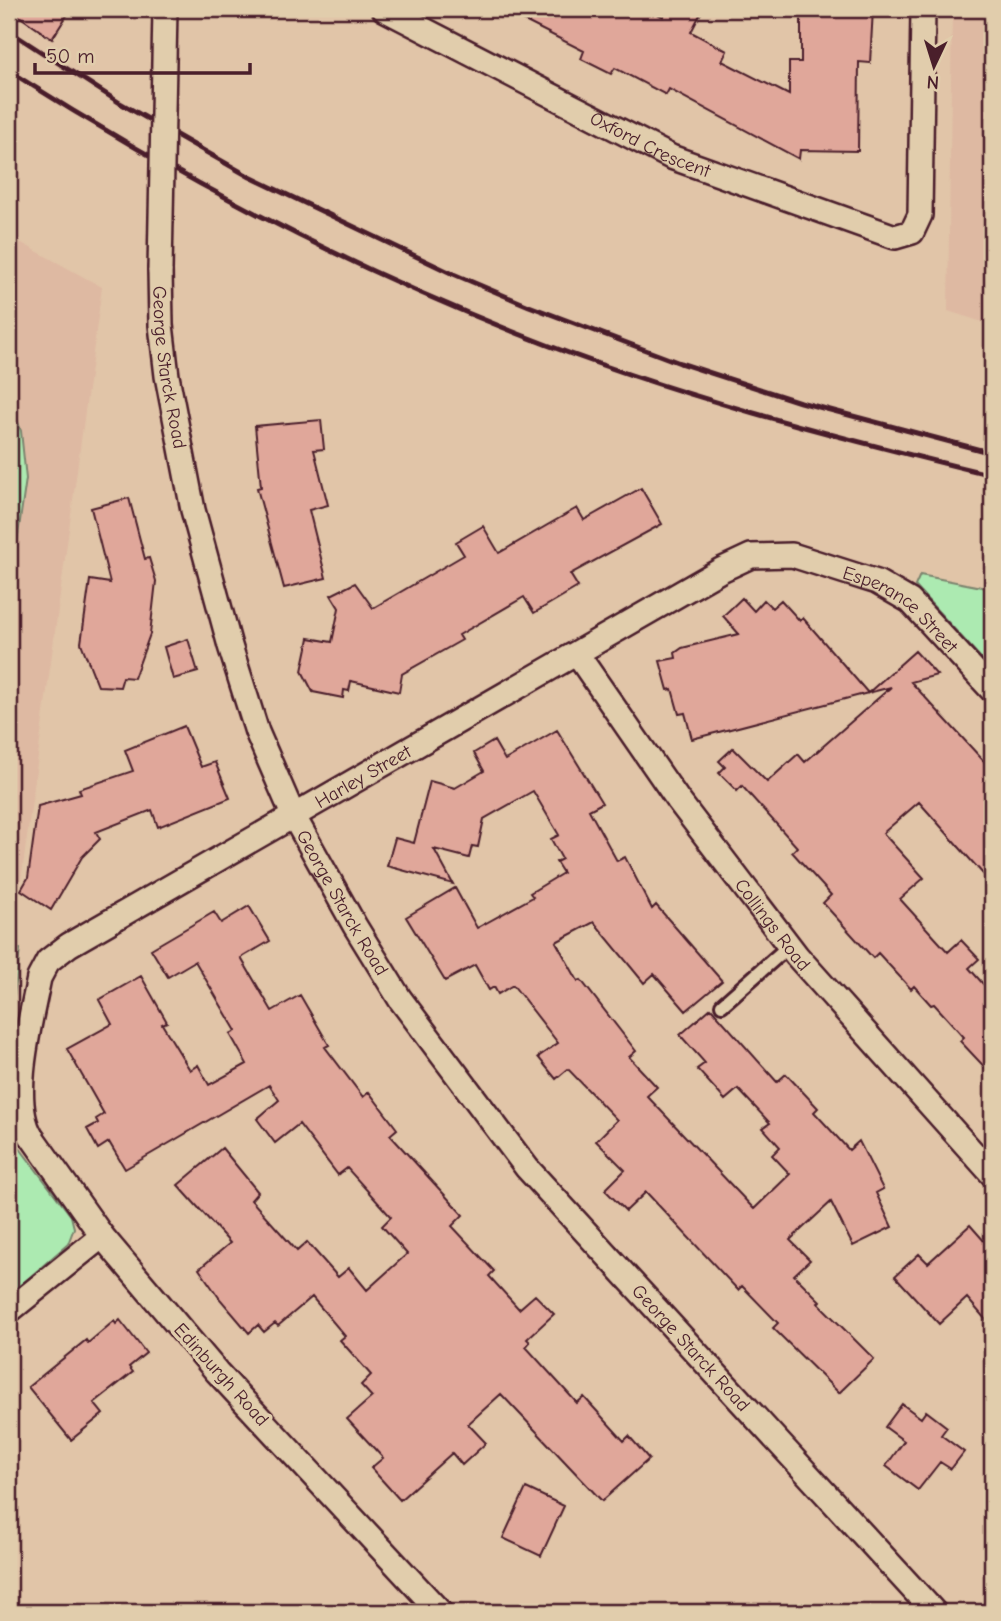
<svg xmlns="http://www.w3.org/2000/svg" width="1001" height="1621" viewBox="0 0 1001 1621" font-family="'Comic Neue',sans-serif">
  <rect width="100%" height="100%" fill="#e1c5a8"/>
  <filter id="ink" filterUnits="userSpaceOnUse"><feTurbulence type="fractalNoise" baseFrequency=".0143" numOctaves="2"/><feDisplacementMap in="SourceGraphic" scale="14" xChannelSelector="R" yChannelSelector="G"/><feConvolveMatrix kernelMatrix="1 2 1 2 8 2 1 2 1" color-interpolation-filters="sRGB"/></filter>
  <g filter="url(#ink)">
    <path fill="#deb9a2" d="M952,9h40v316l-44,-14z
      M9,236l93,51 -93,682z"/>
    <path fill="#aceab1" stroke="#7b846e" stroke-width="2" d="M9,396l12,35 5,48 -17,119z
      M920,575l72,14v81l-77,-84z
      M12,948l8,1 -11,85z
      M9,1134l62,82 3,12 -6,16 -59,51z"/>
    <path fill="#e0a79a" stroke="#4a1f2b" stroke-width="2" d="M9,9h62l-19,30z
      M501,9h147l15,8 5,-8h35l-12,23 36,19 -5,10 67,34v-33h12v-53h72l-3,54 -11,-1 -1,89 -58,-1 -1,9 -130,-70 -3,6 -51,-27 -4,6 -30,-15 3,-8z
      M321,420l3,29 -10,1 14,55 -19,5 17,68 -42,10 -27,-100 4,-1 -6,-61z
      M641,488l21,36 -92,50 8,13 -44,26 -10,-16 -65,38 3,5 -60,34 -3,18 -48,-11 -2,10 -5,-1 -1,8 -30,-6 -11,-21 7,-33 23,4 7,-34 -8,-13 24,-12 18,25 91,-53 -8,-13 27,-16 16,27 78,-45 7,12z
      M129,498l16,61 4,-1 7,23 -6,53 -16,44 -11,-1 -3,10 -22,-1 -17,-43 9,-63 20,3 -19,-75z
      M742,598l12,13 10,-11 8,8 9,-8 19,21 3,-3 65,75 47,-42 22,24 -26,7 81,88v114l-73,-82 -36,31 41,45 -24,21 48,53 13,-12 18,19 -10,9 23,26v81l-32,-34 4,-4 -30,-33 -3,1 -17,-19 -3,3 -33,-36 -5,5 -50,-55 8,-8 -39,-43 5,-5 -55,-61 -5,5 -18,-18 6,-6 -6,-6 14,-13 34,34 31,-28 7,8 86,-75 -199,52 -7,-26 -6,1 -7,-25 -4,1 -8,-29 16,-3 -1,-5 7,-5 57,-14 -16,-18z
      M188,639l10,33 -25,7 -9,-32z
      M184,726l17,41 14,-5 15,36 -72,29 -6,-17 -56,22 4,7 -18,18 -31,53 -30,-20 7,-12 10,-72 43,-12 -2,-5 54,-18 -8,-21z
      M557,730l45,73 -13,7 28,51 8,-4 27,52 4,-4 66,76 -36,30 -32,-37 -10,9 -50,-61 -38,20 22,39 3,-1 55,71 -7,6 28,30 -10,9 107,113 36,-35 -18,-19 8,-8 -17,-19 7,-5 -32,-34 -13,11 -28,-31 8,-6 -25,-28 31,-27 66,74 9,-8 32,34 -4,4 35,38 10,-9 24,48 -7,4 16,34 -39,19 -22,-44 -41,38 20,20 -16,15 26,26 -2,2 56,56 -35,34 -66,-65 5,-5 -36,-37 -4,4 -92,-98 -20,19 -21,-21 20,-20 -29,-29 21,-21 -49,-51 -12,10 -18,-22 20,-14 -45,-58 -15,9 -4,-7 -5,3 -14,-25 -30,16 -39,-64 49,-29 22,40 56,-31 -3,-4 33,-20 -7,-11 6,-3 -11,-20 8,-4 -26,-44 -49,28 -6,28 -6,-1 -3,12 -35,-9 19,35 -66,-18 8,-28 19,5 16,-62 25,7 29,-17 -10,-18 20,-12 11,19z
      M249,906l21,35 -29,17 31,53 28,-16 29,50 -4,2 38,50 6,-5 28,37 -7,6 73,80 -11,11 42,45 -5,5 30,33 16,-14 19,19 -27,25 3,3 -4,5 51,56 7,-6 40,44 5,-5 20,23 -47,42 -101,-107 -33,30 18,19 -24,22 -10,-12 -52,47 -29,-32 12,-10 -36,-39 25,-22 -11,-12 10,-10 -31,-35 5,-4 -33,-39 -34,29 -3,-3 -11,9 -6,-7 -9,8 -29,-34 -21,-30 31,-26 -52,-58 44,-37 36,44 -7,8 46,51 10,-9 31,35 11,-9 18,22 40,-36 -25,-28 9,-9 -44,-49 -9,7 -39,-51 -24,19 -18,-24 22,-19 -10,-15 -144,84 -16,-27 -11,7 -11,-20 11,-6 -2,-4 8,-5 -37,-65 45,-25 -13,-24 42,-24 26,46 -5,2 28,46 8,-5 11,20 38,-21 -17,-30 6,-3 -41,-70 -27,16 -17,-28 63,-37 7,11z
      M970,1225l22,25v77l-25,-29 -28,26 -44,-48 24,-22 9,9z
      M120,1320l26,33 -17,14 4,5 -39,31 9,11 -32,26 -43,-53 58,-47 2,3 26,-22 2,3z
      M902,1404l19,14 5,-7 21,16 -6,8 23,17 -13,17 -11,-7 -22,28 -32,-24 18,-25 -19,-14z
      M526,1488l38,18 -23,50 -38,-18z"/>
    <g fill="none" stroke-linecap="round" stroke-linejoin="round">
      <defs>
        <path id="lane" d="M722,1005l67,-59"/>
        <g id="street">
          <path id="s1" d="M384,9l287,148 224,80 17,-5 8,-17 3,-206"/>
          <path id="s2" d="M160,270l1,55 6,51 26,134 37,136 27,86 36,83 62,111 45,73 127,169 407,444"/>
          <path id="s3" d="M577,654l101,146 119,156 195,218"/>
          <path d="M9,1311l93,-75"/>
          <path id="s4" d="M440,1612l-223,-240 -115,-136 -71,-100c-22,-37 0,-116 8,-158l9,-17 21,-16 652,-375 30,-14 41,-1 85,27 33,19 82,89"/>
        </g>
      </defs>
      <use href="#lane" stroke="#4a1f2b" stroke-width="18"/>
      <use href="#street" stroke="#4a1f2b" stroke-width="28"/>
      <use href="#lane" stroke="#e1cdac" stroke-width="12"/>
      <use href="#street" stroke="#e1cdac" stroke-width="23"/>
      <path stroke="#4a1f2b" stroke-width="5" d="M9,31l111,72 130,74 201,96 78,33 151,57 120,39 192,51
        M9,71c162,103 331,192 510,263 153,61 313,102 473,141"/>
      <defs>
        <path id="street-bridge" d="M160,270l5,-261"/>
      </defs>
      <use href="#street-bridge" stroke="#4a1f2b" stroke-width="28" stroke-linecap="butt"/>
      <use href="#street-bridge" stroke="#e1cdac" stroke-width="23"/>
    </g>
  </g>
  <g text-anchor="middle" stroke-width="7" stroke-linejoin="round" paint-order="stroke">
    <g font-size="19" fill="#4a1f2b" stroke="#e1cdac">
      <text dy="7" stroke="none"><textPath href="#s1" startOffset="299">Oxford Crescent</textPath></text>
      <text dy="7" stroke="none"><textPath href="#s2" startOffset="98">George Starck Road</textPath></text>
      <text dy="7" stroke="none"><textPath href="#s4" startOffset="1785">Esperance Street</textPath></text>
      <text dy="7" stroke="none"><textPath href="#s4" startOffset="1174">Harley Street</textPath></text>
      <text dy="7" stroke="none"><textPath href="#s2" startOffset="665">George Starck Road</textPath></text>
      <text dy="7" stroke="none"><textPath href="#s3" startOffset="334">Collings Road</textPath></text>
      <text dy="7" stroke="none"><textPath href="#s2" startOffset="1232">George Starck Road</textPath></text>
      <text transform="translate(222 1374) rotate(48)" y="7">Edinburgh Road</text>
    </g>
  </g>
  <rect width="1001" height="1621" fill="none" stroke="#e1cdac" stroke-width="35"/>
  <rect x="18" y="18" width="966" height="1586" fill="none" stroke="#4a1f2b" stroke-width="2.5" filter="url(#ink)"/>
  <g transform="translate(934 66) rotate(184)" stroke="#e1cdac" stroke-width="5" paint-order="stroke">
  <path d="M0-5L12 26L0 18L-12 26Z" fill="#4a1f2b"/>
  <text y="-10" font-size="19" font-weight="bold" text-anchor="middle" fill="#4a1f2b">N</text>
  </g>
  <path d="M35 63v10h215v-10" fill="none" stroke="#4a1f2b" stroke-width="3.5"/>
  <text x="46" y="63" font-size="21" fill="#4a1f2b" stroke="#e1cdac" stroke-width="5" paint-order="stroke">50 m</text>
</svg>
